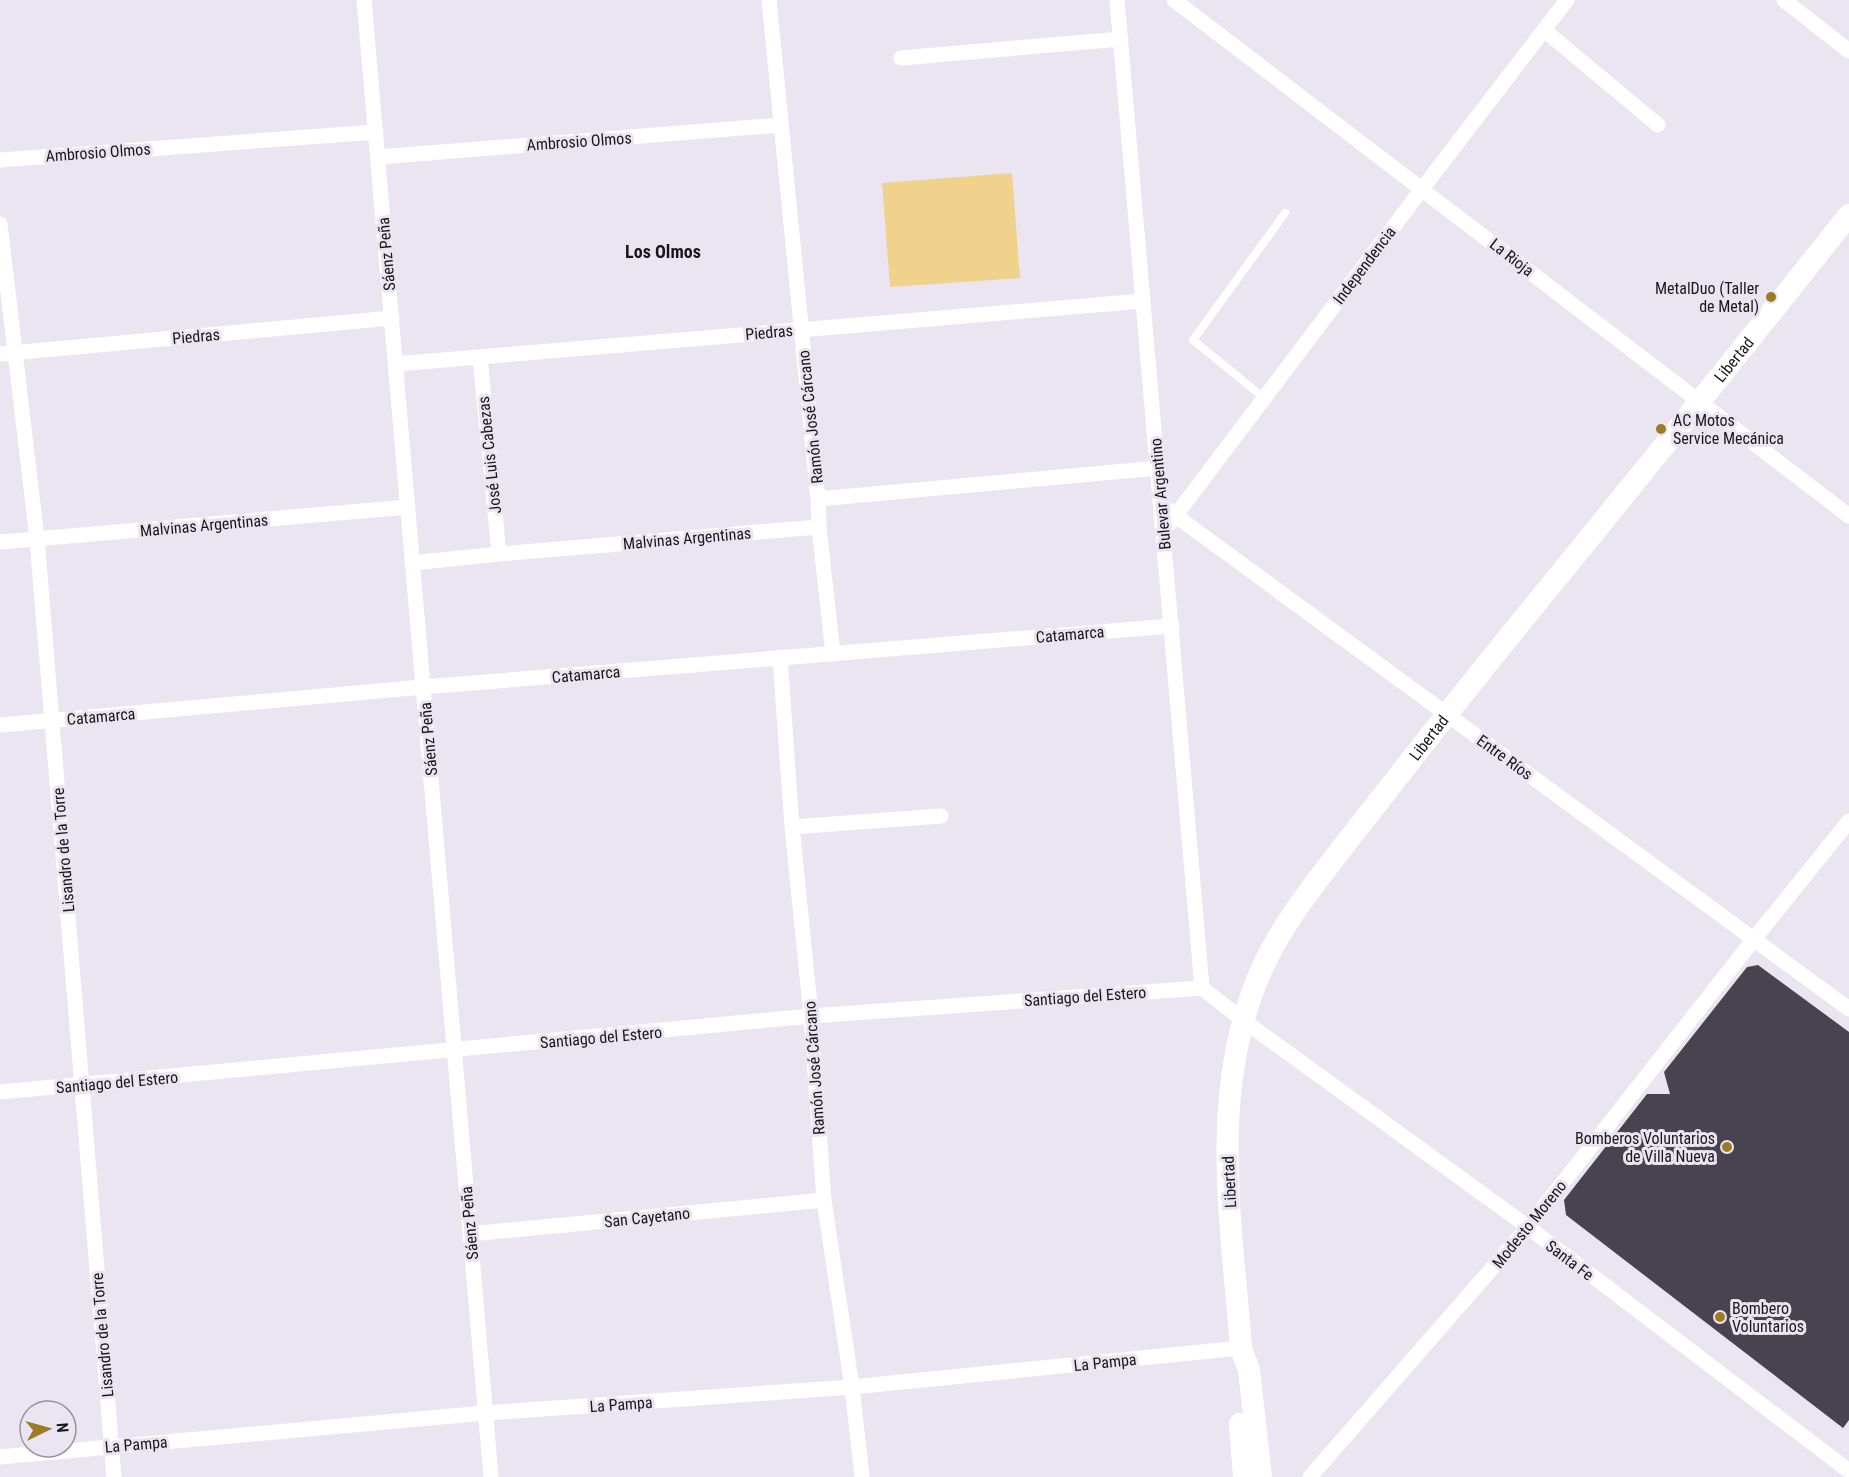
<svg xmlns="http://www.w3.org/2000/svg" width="1849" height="1477" viewBox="0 0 1849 1477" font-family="'Roboto Condensed',sans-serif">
  <rect width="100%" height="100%" fill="#ebe5f2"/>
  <path fill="#f0d28c" d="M1012,173l8,105 -130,9 -8,-104z"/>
  <path fill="#48434e" d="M1758,965l91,67v388l-6,8 -277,-213 -2,-15 83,-106h23l-6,-22 83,-105z"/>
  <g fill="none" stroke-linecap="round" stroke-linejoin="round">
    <path stroke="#fff" stroke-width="8" d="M1264,398l-71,-58 92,-127"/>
    <path stroke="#fff" stroke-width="15" d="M364,0l127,1477
      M769,0l49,499 1,28 14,127
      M1117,0l85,988
      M1174,0l675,516
      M1784,0l65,51
      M1544,30l114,95
      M901,58l220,-19
      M378,157l403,-32
      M0,160l376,-28
      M0,224l37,315 77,938
      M0,354l392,-36
      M480,357l19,197
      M396,364l747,-63
      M818,499l340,-31
      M1161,505l688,504
      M1170,523l252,-334 145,-189
      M0,542l408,-35
      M412,563l87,-9 320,-27
      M780,657l12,170 19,189 13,184 28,187 10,90
      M0,725l423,-38 749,-61
      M792,827l149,-11
      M1202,988l42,33 284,206 321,244
      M0,1092l811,-76 391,-28
      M470,1234l354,-34
      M0,1457l485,-44 367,-26 389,-39
      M1310,1477l218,-250 226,-288 95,-118"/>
    <g stroke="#fff" stroke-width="22">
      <path d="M1240,1424l4,53"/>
      <path id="s1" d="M1261,1477l-12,-107 -8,-22c-9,-120 -31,-244 13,-360 19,-52 52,-93 85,-136 28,-36 56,-71 83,-106 65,-84 133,-165 199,-247 77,-94 152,-189 228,-284"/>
    </g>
  </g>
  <g fill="#9b7b25" stroke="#ebe5f2" stroke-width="2">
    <circle cx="1771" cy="297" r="6"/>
    <circle cx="1661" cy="429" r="6"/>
    <circle cx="1727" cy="1147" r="6"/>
    <circle cx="1720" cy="1317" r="6"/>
  </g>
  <g text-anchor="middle" stroke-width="6" stroke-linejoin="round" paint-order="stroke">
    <g font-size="16" fill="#19161b" stroke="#ebe5f2">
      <text transform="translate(579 141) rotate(-4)" y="6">Ambrosio Olmos</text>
      <text transform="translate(98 152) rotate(-4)" y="6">Ambrosio Olmos</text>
      <text transform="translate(386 254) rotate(-95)" y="6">Sáenz Peña</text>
      <text transform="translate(1512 257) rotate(38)" y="6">La Rioja</text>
      <text transform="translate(1364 265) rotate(-53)" y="6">Independencia</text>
      <text transform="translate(769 332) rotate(-5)" y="6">Piedras</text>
      <text transform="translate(196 336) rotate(-5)" y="6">Piedras</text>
      <text dy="6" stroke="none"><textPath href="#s1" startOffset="1287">Libertad</textPath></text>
      <text transform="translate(810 417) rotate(-96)" y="6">Ramón José Cárcano</text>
      <text transform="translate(489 455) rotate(-96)" y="6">José Luis Cabezas</text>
      <text transform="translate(1160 494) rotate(-95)" y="6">Bulevar Argentino</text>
      <text transform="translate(204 525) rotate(-5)" y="6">Malvinas Argentinas</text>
      <text transform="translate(687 538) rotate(-5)" y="6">Malvinas Argentinas</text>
      <text transform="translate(1070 634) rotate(-5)" y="6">Catamarca</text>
      <text transform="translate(586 674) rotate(-5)" y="6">Catamarca</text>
      <text transform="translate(101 716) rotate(-5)" y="6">Catamarca</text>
      <text dy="6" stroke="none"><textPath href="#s1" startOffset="801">Libertad</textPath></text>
      <text transform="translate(428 739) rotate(-95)" y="6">Sáenz Peña</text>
      <text transform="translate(1505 757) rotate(36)" y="6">Entre Ríos</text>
      <text transform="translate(63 850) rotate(-95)" y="6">Lisandro de la Torre</text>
      <text transform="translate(1085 996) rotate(-4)" y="6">Santiago del Estero</text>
      <text transform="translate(601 1037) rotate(-5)" y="6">Santiago del Estero</text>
      <text transform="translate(814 1068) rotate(-94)" y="6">Ramón José Cárcano</text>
      <text transform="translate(117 1082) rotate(-5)" y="6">Santiago del Estero</text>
      <text transform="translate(1229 1182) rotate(-93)" y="6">Libertad</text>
      <text transform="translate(647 1217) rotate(-6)" y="6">San Cayetano</text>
      <text transform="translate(469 1223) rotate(-95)" y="6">Sáenz Peña</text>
      <text transform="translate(1529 1224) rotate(-51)" y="6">Modesto Moreno</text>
      <text transform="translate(1570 1260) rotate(37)" y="6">Santa Fe</text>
      <text transform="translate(102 1335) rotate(-95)" y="6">Lisandro de la Torre</text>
      <text transform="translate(1105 1362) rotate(-6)" y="6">La Pampa</text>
      <text transform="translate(621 1404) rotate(-4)" y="6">La Pampa</text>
      <text transform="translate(136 1444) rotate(-5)" y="6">La Pampa</text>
    </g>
    <g font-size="16" fill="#19161b" stroke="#ebe5f2" text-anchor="end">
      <text x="1759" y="294">MetalDuo (Taller<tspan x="1759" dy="18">de Metal)</tspan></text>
      <text x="1673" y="426" text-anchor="start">AC Motos<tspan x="1673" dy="18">Service Mecánica</tspan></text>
      <text x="1715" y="1144">Bomberos Voluntarios<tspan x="1715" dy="18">de Villa Nueva</tspan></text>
      <text x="1732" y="1314" text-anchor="start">Bombero<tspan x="1732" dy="18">Voluntarios</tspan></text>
    </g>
    <g font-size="18" font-weight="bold" fill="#19161b" stroke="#ebe5f2">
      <text x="663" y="258">Los Olmos</text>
    </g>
  </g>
  <g transform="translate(48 1429) rotate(85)"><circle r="28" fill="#ebe5f2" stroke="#97929c" stroke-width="1.5"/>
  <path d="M0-4.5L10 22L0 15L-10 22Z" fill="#9b7b25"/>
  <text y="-9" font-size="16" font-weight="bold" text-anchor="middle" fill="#19161b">N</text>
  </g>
</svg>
